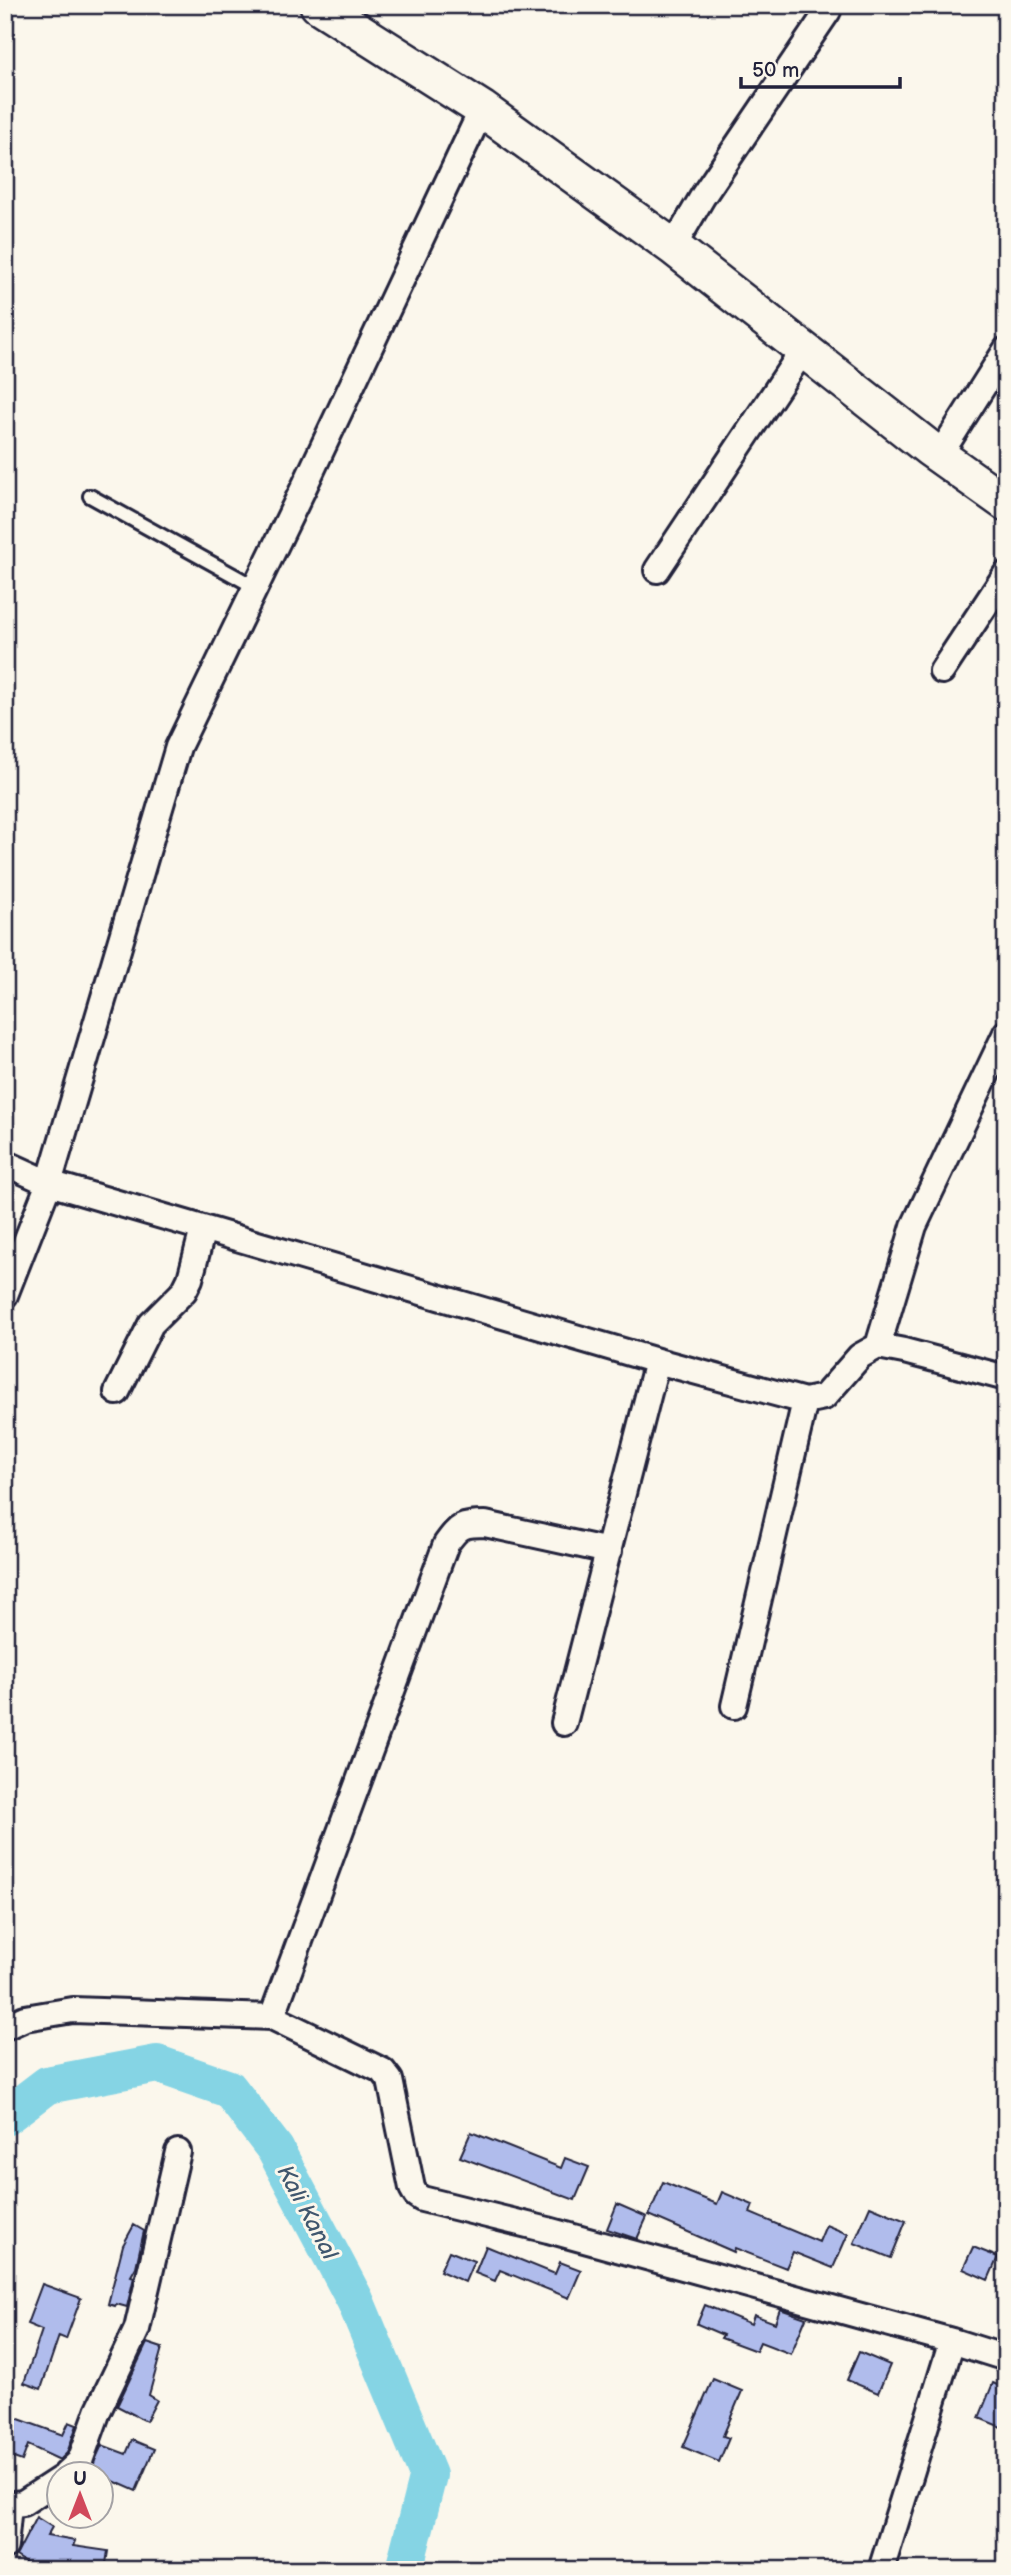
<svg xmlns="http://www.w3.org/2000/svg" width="1011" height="2575" viewBox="0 0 1011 2575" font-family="'Balsamiq Sans',sans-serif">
  <rect width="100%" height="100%" fill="#fbf7ec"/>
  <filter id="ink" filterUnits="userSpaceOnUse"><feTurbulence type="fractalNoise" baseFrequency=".0143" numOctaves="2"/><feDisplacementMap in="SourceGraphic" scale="14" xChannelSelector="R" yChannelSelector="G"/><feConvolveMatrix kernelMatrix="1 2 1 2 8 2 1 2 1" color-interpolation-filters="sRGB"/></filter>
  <g filter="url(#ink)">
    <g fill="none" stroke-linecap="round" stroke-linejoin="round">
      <path stroke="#85d4e4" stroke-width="38" d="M5,2117l42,-32 110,-21 72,25 46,60 80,151 73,175 -24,95"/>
    </g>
    <path fill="#b0bcec" stroke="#22223b" stroke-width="2" d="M471,2132l90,36 4,-10 24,9 -14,33 -115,-43z
      M663,2182l54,22 5,-12 31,13 -3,8 69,29 7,-17 22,9 -15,34 -40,-16 -7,16 -51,-20 -1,4 -85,-37z
      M617,2204l30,13 -10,22 -30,-10z
      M870,2206l36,15 -15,37 -37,-15z
      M134,2225l10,6 -8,36 -5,9 3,1 -7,30 -11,-3 -1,2 -7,-2 15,-59z
      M486,2246l69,28 5,-12 21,8 -12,28 -69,-28 -5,11 -20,-8z
      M973,2247l25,10 -10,23 -25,-11z
      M449,2251l25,10 -9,21 -25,-11z
      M42,2284l39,14 -15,41 -7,-3 -18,53 -17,-6 18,-53 -15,-6z
      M705,2305l46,19 3,-9 21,8 5,-14 26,9 -15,36 -31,-12 -4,9 -35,-13 2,-3 -26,-11z
      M147,2343l15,5 -13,47 8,5 -11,21 -29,-15z
      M859,2352l31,13 -12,28 -31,-13z
      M713,2379l29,12 -19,45 6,2 -10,24 -36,-15z
      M993,2383l13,6v40l-27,-11z
      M16,2418l47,17 6,-13 8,3 -10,28 -7,7 -32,-15 -6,16 -17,-6v-10z
      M132,2440l22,9 -18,42 -34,-15v-2l-13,-1 13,-28 24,9z
      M36,2517l16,10 -5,9 28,5 -2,5 35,5 -3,19h-37l-41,-7 -11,-7z"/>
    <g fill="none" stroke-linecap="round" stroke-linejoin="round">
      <defs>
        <path id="lane" d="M90,496l165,91"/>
        <path id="street" d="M673,247l30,-51 125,-185
          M939,456l67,-106
          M657,570l146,-220
          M942,671l64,-97
          M5,1163l44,20 608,178 148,40 19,-4 36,-41 18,-10 26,5 102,27
          M5,1295l44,-112 129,-436 127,-262 177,-376
          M878,1346l36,-120 92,-193
          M117,1392l34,-68 33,-33 6,-12 13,-50
          M734,1706l71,-305
          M564,1723l93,-362
          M272,2017l111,54 7,9 22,108 4,7 6,4 126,31 404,111 54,17
          M5,2027l20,-9 48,-8 199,7 174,-473c13,-18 16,-20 39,-20l124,27
          M66,2474l14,-13 18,-50 39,-82 41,-177
          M5,2505l18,-2 37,-24
          M5,2546l4,-41
          M881,2570l71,-229"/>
        <path id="secondary" d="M318,5l164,104 191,138 257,202 76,54"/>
      </defs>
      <use href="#lane" stroke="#22223b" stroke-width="18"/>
      <use href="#street" stroke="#22223b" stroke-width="30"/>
      <use href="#secondary" stroke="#22223b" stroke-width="40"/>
      <use href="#lane" stroke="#fbf7ec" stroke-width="12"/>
      <use href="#street" stroke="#fbf7ec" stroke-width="24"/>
      <use href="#secondary" stroke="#fbf7ec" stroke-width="35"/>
    </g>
  </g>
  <g text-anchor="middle" stroke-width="6" stroke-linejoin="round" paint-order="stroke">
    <g font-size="23" font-style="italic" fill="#40576e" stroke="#fbf7ec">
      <text transform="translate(308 2212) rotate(62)" y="8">Kali Kanal</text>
    </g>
  </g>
  <rect width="1011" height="2575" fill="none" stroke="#fbf7ec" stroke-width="28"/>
  <rect x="14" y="14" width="983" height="2547" fill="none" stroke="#22223b" stroke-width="2.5" filter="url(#ink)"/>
  <g transform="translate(80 2495)"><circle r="33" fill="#fbf7ec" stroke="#a4a2a5" stroke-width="2"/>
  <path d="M0-5L12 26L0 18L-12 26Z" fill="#d1495b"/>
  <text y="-10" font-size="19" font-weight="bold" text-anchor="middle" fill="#22223b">U</text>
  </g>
  <path d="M741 77v10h159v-10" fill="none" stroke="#22223b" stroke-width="3.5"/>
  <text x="752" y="77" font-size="21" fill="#22223b" stroke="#fbf7ec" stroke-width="5" paint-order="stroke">50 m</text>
</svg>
